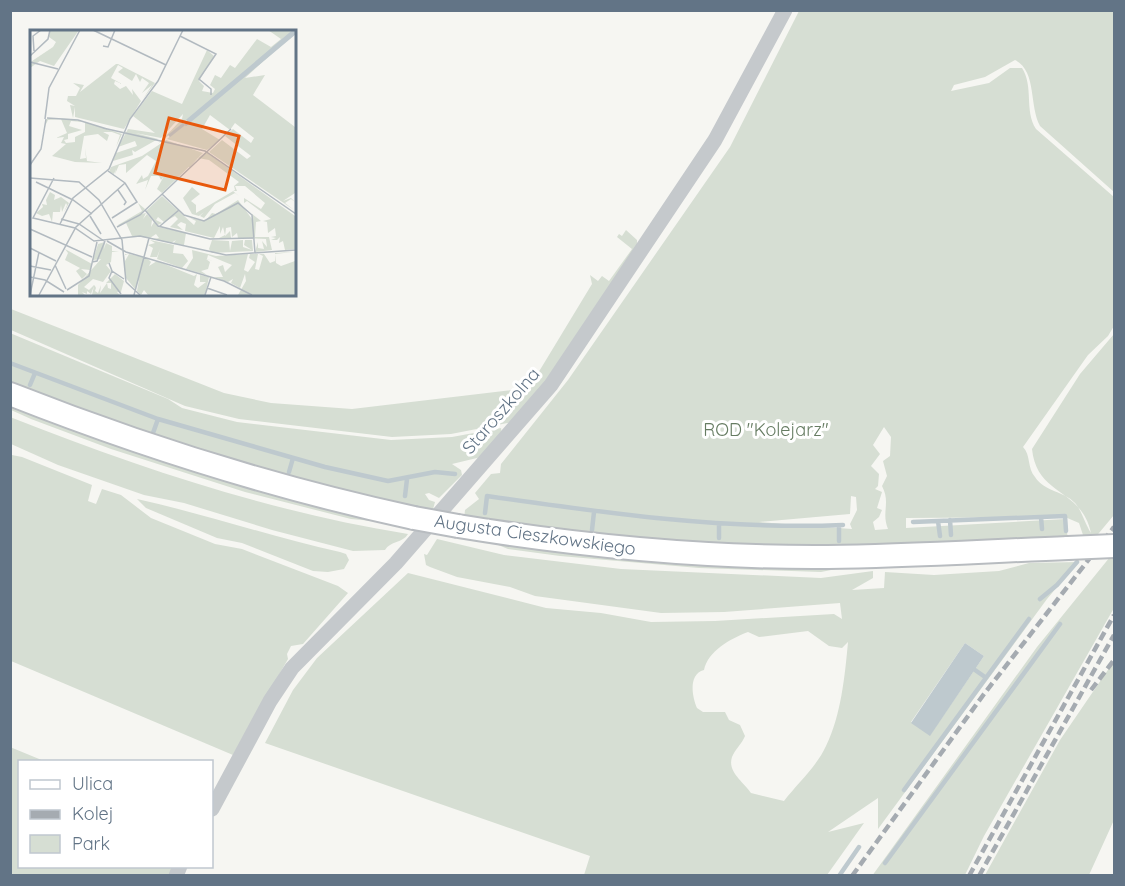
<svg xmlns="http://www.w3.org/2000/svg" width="1125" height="886" viewBox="0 0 1125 886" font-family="Quicksand,sans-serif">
  <rect width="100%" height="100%" fill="#f6f6f2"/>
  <path fill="#d6ded3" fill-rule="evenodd" d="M799,11h315v181l-74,-66c-11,-20 -3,-55 -25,-66l-30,17 -31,8 -3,6 38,-8 21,-15h12c12,19 2,42 14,61l78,68v129l-6,10 -20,19 -65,92c8,8 4,21 12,30 10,15 29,14 40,26 7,8 10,21 16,30 -10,-46 -54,-36 -59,-84l48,-75 34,-40v181l-20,24 -3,-5 -1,3 -6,1 -5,-15 -14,-6 -159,1v10l159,-9 3,20 -188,9 -200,-3 -216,-26 1,-9 14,-11 -4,-6 16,-19 9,-1 1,-9 67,-84 162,-233zM884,427l7,10 -1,19 -7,5 4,15 -5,10c9,17 -1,26 6,43l-13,1 -2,-8 6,-5 3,-7 -5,-2 5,-16 -7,-3 3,-3 1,-12 -8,-8 9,-12 -7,-9zM851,496l5,1 1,13 -7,14 2,5 -93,-7 91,-8z
    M626,230l11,10v9l-95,137 -30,36 -61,12 -59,3 -153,-18 -54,-13 -174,-76v-21l213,84 47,10 81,6 177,-21 63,-104 -2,-9 8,6 4,-5 7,5 23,-32 -15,-12 2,-3 3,2z
    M10,333l158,66 14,9 55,14 154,18 61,-3 49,-9 1,7 -21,22 -29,7 9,6 1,5 -23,23 -10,-5 -4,1 4,6 6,2 -3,11 -195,-46 -226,-81z
    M10,404l197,72 177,46 -33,-3 -106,-27 -134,-43 -80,-30 -20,-9z
    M10,417c129,51 261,95 398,117 -5,9 -18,7 -23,16l-32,1 -81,-21 -88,-27 -40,-8 -86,-30 -47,-21z
    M12,455l10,2 70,28 -4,16 8,3 6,-15 19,6 30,23 64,26 27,5 96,37 10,7 -45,51 -12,2 -4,8 1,5 -55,96 -222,-94z
    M137,499c68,15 135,38 203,53l6,2 3,6 -5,9 -16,3 -15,-1 -71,-28 -25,-5 -71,-30z
    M437,539l67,16 117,14 200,9 52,-7v7l-21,12 32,-2 1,-16 49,3 65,-4 30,-8 49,-1 -31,37 -169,230v-31l-50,34 36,-9 -37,52h-243l6,-19 -325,-113 28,-53 24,-32 91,-85 138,35 55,5 50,9 64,-1 119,-7 8,5 -2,-16 -116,9 -63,1 -126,-17 -25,-9 -53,-10 -27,-10 -4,-2 -2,-11 3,1zM808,631l21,15 13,2 6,-6c-3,33 -7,74 -22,104 -9,20 -29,38 -42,55l-33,-8c-7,-11 -24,-21 -19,-36 3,-8 10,-13 13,-21l-5,-11 -11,-5 -4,-8h-22l-6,-4c-5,-11 -9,-34 7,-38 4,-19 26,-31 44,-38l11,5zM965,643l19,13 -54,79 -19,-13z
    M486,540l370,25 -35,7 -122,-4 -139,-12 -52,-7z
    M1114,552v56l-130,228 -19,39 -93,1 165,-229z
    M1114,661v159l-25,55h-104l75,-135z
    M10,747l34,14 -24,1v104l151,1 2,3 -3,5h-159z"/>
  <path fill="#bec9ce" d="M965,643l19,13 -54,80 -19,-13z"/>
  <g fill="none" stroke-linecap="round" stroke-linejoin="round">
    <path stroke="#bec9ce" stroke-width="4.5" d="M10,363l148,56 167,48 63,14 47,-9 20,2
      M30,385l5,-12
      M153,433l5,-14
      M289,472l4,-14
      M405,496l2,-17
      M485,513l2,-17c118,17 237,34 356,29
      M1041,517l1,12
      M950,520l1,15
      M938,521l2,15
      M913,522l152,-6 1,15
      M839,526v15
      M592,530l2,-18
      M719,538v-14
      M1040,599l17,-14 20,-23
      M975,670l10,7
      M904,790l125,-171
      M885,863l175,-239
      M839,876l20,-29"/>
    <defs>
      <path id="primary" d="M10,394c132,52 265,94 404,124
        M458,526c122,20 246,32 370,31 80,-1 160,-6 240,-9"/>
    </defs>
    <use href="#primary" stroke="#b8bcc0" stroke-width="26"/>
    <path stroke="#c5c9cc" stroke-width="15" d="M212,809l58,-108 22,-33 104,-105 155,-178 164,-245 70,-130
      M176,876l4,-10"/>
    <use href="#primary" stroke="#fff" stroke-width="22"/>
    <path stroke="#a5abb1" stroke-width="4.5" stroke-dasharray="9 4.5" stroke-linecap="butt" d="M1091,690l23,-30
      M852,876l132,-182 130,-167
      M969,876l145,-261
      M979,876l135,-241"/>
    <defs>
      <path id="primary-bridge" d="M414,518l44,8
        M1068,548l46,-2"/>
    </defs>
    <use href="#primary-bridge" stroke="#b8bcc0" stroke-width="26" stroke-linecap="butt"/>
    <use href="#primary-bridge" stroke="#fff" stroke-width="22"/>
  </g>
  <g text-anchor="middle" stroke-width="6" stroke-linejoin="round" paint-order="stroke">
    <g font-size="18" fill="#627486" stroke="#fff">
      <text transform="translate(501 411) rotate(-49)" y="6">Staroszkolna</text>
      <text transform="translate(535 535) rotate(8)" y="6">Augusta Cieszkowskiego</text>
    </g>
    <g font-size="18" fill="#667c62" stroke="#fff">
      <text x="766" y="436">ROD "Kolejarz"</text>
    </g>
  </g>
  <g transform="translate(30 30)">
    <rect width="266" height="266" fill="#f6f6f2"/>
    <path d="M20,0h29l-25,36 -14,-5 -10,7 2,-7 21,-14 3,-5 -7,-5zM238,0h27l-137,114 24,-25 1,-5 -22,24 -26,-5 23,6 -23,13 -3,-2 1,5 -20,6 3,-8 21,-7 -2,-5 -17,6 10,-18 27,4 -22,-17 19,-25 30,13 25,-54 7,6 -15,25 5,5 -2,5 11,2 2,-4 -5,-4 5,-10 6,3 9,-13 5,3 22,-29 14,8 10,-8zM265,2l-50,46 20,-3 -12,20 42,32v66l-12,8 8,-3 4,4 -4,-3 -6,4 9,7 -85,-58 13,-12 25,19 4,-3 -26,-20 8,-7 18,14 3,-5 -19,-15 -5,7 -20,-15 -8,14 18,11 -13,10 -40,-11zM86,34h2l37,19 -12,16 9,-14 -10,8 7,-10 -7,-5 -2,4 -4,-8 -4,7 -14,-9 5,-4 -5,-3 -7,13 11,6 -7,-3 -1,3 6,5 6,-3 7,9 -1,-6 9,12 -17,28 -49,-12v-10l-2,11 -3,-13 5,1 -8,-5 1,-5h8l4,-8 -7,-5 11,2 -4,7zM19,88l22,1 12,3 -12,-1 -2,5 13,4 -14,4v5l-4,1 2,3 9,-1v-5l10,-5v-10l37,12 -6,13 4,-12 -8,-3h-9l6,3 -2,6 -9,-7 -14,2 -4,23 6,-1 -1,-10 2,13 15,2 -27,-1 -23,-6 14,-12 -5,-1 3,-6 -8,1 11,-5 -6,-14 -13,1 -3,6 1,-6zM136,110l37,13 -41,40 -5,-4 7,-13 -3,4 -2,-4h-8l-6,14 3,-10 -12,4 6,-9 1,4 5,-3 8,-15 -9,-6 -21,18v-9l-7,1 -4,9 1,-5 -2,5 -5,-2 2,-5 31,-11zM176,122l89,64v33l-10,1 -2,-9 -4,2 1,-6 -3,3h-6l5,-2 -5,-1 5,-1 -1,-8 -7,5 -1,-11 -4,-1 8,-2 -24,-18 -3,2v-5l17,11 4,-6 -20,-17h-10l2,5h-4l6,5 -4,-3 -20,11 -11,14 -4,-2 4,-4 -5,4 -7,-2 -9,-16 9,-11 8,7 -9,7 5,4v8l39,-23 -1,-4 5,-4 -30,-22 -11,-2 -8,9 -1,-2zM20,162l5,3 -1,5 7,-3 8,6 -5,9 3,-7 -1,-2 -4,9 -1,-7 -1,7h-7l-1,10 -3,-8 -7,2 -6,-3 7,-6 -1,-3 5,1 -1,-5zM132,166l32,29 2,-4 -6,-3 15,3 7,-8 4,1 22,-14 14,19v-5l9,7 -5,1 -1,15h14l3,13 -17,2 3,-10v6l6,1 -2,-8 5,6 -1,-8 -28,-1 -1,-5 -5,4 -1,-10 -5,1 -1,8 5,-5 1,7 -8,1 -4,-1 6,-3 -2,-8 -3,7v-8l-6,12 -29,-7 1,-7 -5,-2 -4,3 6,5 -13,-3 8,-8 -3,-3 -11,6 -6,-5 -2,3 6,3 -4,2 -12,-14zM108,173l7,6 -4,5 5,-1 -3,6 4,-5 5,6 -1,7 3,-5 4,5 28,6 -2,12 -11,-1 3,-4 -5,3 -18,-4 6,-1 -3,-4 -6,4 -18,-2 -6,-13 13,-8 -19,10h-2l24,-14zM120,210l24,5 -1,8 10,1 5,7 -6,7 -25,-9 3,-10 -3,8h-7l3,-9 -5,-3 7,-2zM182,210l17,1 1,10 2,-10 11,-1v7l9,3 -8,-5 1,-5h7l1,11 -41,2 -3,-4zM75,212l-1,7 2,-6 6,3v5h7l-7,1 -1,10 -5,3 5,6 -8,11 -10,-3 -9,8 5,3 5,-5 1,1 1,2 -1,3 3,2 3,-8 -1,8 7,-10 1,5 3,1v-6h-5l9,-9 9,7 -3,11h-4l3,3h-28l2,-9 -3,8 -4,-3v3l-5,-2 3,3h-7v-10l23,-26 -8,1 5,-16zM35,219l27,15 -2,6 -9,-1 6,5 -5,5 -6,-8 4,-3 -15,-8 3,-7zM162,220l24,6 32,-2 -4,16 4,2 7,-10 -6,-4 1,-4h8l-3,15 4,1 4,-14 -4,-2h5l6,9 5,-2v-8l18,-1 -18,2 1,9 5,3 14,-5v34h-57l8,-14 -1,-7 -5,14 -9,-5 2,-4 -5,3 -14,-5h9l-5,-10 5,-2 2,7 7,-7 -24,-10 -1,4 6,2 -7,-2 4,3 -2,7 -7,2 6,4 -21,-6 7,-11zM95,224h3l-3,1v6l4,-7 18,4 4,4 -2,4 8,-5 37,15 3,-2 -3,11 4,3 8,-6h-6v-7l9,2 -4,18h-57l-4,-5 -3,5 -4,-4 2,-12 -4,10 -9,-11 -2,-11z" fill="#d6ded3"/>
    <path fill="none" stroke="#bec9ce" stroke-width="3" d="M157,91l108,-91M155,95l111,-93M139,106l15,-12"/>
    <path fill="none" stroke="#b2bac0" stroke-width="1.5" d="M63,0l73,35M150,6l36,18 -17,25 12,10v6M73,16l5,1 7,-17M4,21l-1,-15 8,-6M0,26l18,-17 2,-9M0,32l28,7M16,80l-1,9 4,-31 31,-58M17,88l31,2 29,9M73,98l102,23 91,63M0,135l11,-16 5,-30M78,141l17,12 12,19 -25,16M0,148l49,4 20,18 23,40 4,42M24,148l-21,40 42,10 19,13 46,-5 86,19 70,-5M6,152l37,18 19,14M88,160l8,12 -2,3M132,164l22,21 20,6 34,-18 14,12 3,38M115,180l13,16 52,13 43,-1M60,186l11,18M31,189l18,5 25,17M30,194l13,-26 36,-29 21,-50 28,-38 25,-51M130,196l19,-16M87,197l23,-12 91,-86M0,199l62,28M77,211l19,11 98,29 28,14M0,218l26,13M62,232l5,-1 8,-20M79,233l3,8 12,8M25,235l11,24M0,236l21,4M82,241l-3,7 12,16M0,247l15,3 19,12M96,252l14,13M177,258l20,7M37,260l22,-14 8,-34M0,265l9,-43M9,265l37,-68 49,-44M104,265l15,-57M175,265l6,-18"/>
    <path fill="#e8590c" fill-opacity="0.15" stroke="#e8590c" stroke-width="3" d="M139,88l70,18 -14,54 -70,-17z"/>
    <rect width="266" height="266" fill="none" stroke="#627486" stroke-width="3"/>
  </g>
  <rect width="1125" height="886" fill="none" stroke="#627486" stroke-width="24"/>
  <rect x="18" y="760" width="195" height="108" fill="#ffffff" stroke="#c0c7cf" stroke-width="1.5"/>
  <rect x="30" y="780" width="30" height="9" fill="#ffffff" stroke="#c0c7cf" stroke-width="1.5"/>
  <text x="72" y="790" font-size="18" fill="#627486">Ulica</text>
  <rect x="30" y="810" width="30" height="9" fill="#a5abb1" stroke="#c0c7cf" stroke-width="1.5"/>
  <text x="72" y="820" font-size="18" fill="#627486">Kolej</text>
  <rect x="30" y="835" width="30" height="18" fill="#d6ded3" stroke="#c0c7cf" stroke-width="1.5"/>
  <text x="72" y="850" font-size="18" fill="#627486">Park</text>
</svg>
